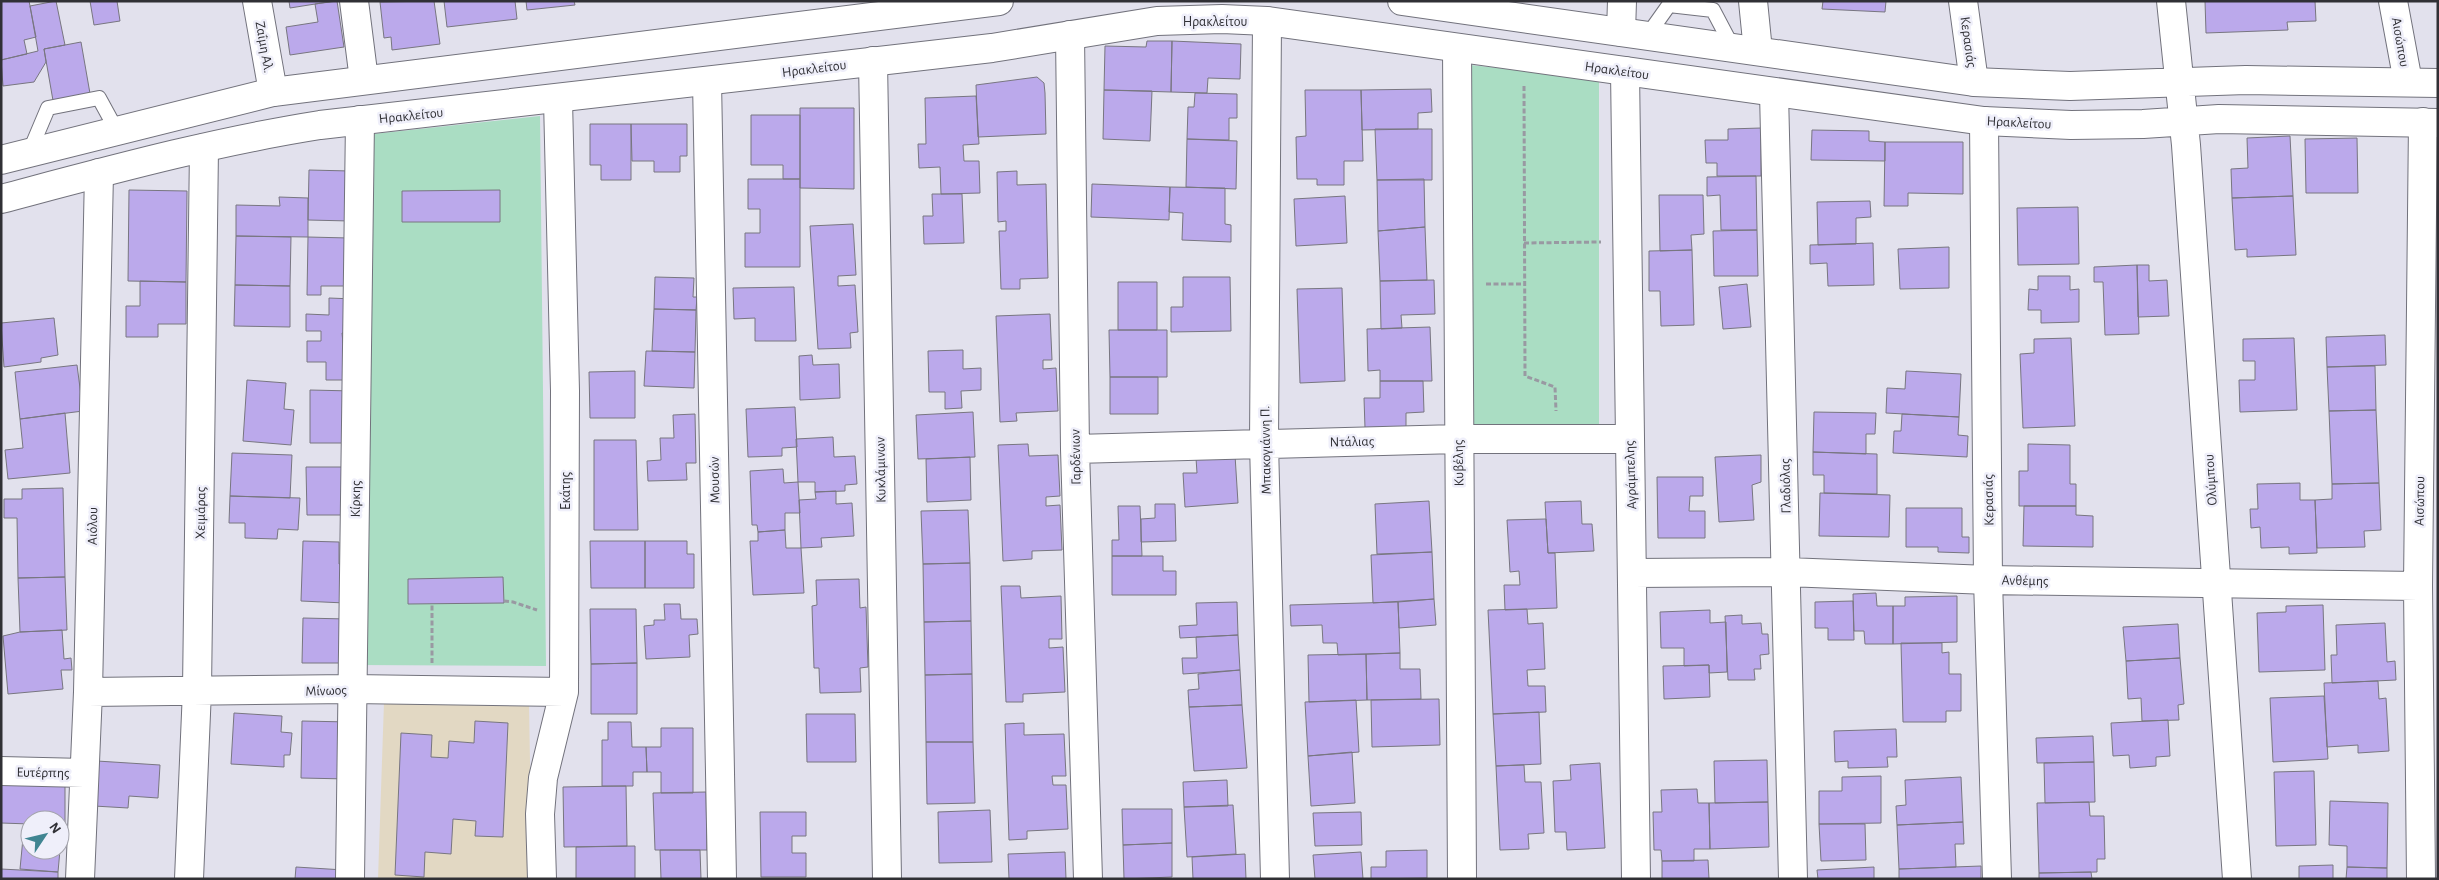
<svg xmlns="http://www.w3.org/2000/svg" width="2439" height="880" viewBox="0 0 2439 880" font-family="'Alegreya Sans',sans-serif">
  <rect width="100%" height="100%" fill="#e2e1ed"/>
  <path fill="#e2d8c3" d="M384,702l145,1 3,176h-154z"/>
  <path fill="#aaddc3" d="M1461,64l138,15v345l-134,1z
    M540,116l6,550 -189,-1 7,-530z"/>
  <path fill="#bba9eb" stroke="#787680" d="M1,1h28l7,36 -12,3 3,14 -26,6z
    M56,1l9,44 -21,4 2,13 -12,20 -31,4 -2,-26 37,-9 -8,-45z
    M90,1h27l3,20 -26,4z
    M289,1h45l-44,7z
    M337,1l7,46 -54,8 -4,-28 32,-5 -3,-18z
    M434,1l6,43 -48,6 -1,-13 -7,1 -4,-36z
    M444,1h71l2,18 -70,8z
    M526,1h48l1,4 -48,5z
    M1823,1h63l-1,11 -63,-3z
    M2205,1h110l1,20 -29,1 1,8 -82,3z
    M1147,41h25l-1,51 -67,-2 1,-44 41,1z
    M1172,41l69,3 -1,35 -32,-1 -1,15 -36,-1z
    M81,42l11,63 -37,7 -11,-63z
    M1037,77l7,6 1,10 1,41 -68,3 -2,-52z
    M1431,89l1,23 -14,1v16l-56,1 -1,-40z
    M1104,90l48,1 -2,50 -47,-2z
    M1305,90h56l2,71h-19v24h-27v-6h-20l-1,-42 10,-1z
    M1195,93l42,1v24h-8v22l-42,-1 1,-32h6z
    M976,96l3,48 -16,1 1,16h15l1,32 -39,1 -1,-27 -21,1 -1,-24h8l-1,-46z
    M800,108h54v81l-54,-1z
    M751,115h49v64h-17v-14h-32z
    M590,124h41v56h-30v-15h-11z
    M631,124h56v32h-7v16h-26v-11h-22z
    M1761,128v48h-44v-13h-11l-1,-23h23v-11z
    M1375,129h57v51h-55z
    M1812,130l57,1v10l16,1v19l-74,-1z
    M2290,136l3,60 -61,2 -1,-29 17,-1 -1,-30z
    M2357,138l1,55h-52l-1,-54z
    M1187,139l50,2 -1,48 -50,-2z
    M1885,142h78v52l-55,-1v13h-24z
    M309,170l41,1v50l-42,-1z
    M1017,171v14l29,-1 2,94 -28,1v10h-19l-2,-58h7v-10l-8,1 -1,-50z
    M1756,176l1,54h-36l-1,-35 -13,1v-19z
    M748,179h52v88h-55v-34h15v-24h-12z
    M1424,179l1,48 -47,4 -1,-51z
    M1092,184l78,3 -1,33 -78,-3z
    M1170,187l55,1v36l6,1v17l-49,-2 1,-27 -14,-1z
    M129,190l58,1 -1,91 -58,-1z
    M500,190v32h-98v-31z
    M932,194h30l2,49 -40,1 -1,-28h10z
    M1659,195h44l1,39 -13,1 1,15 -32,1z
    M1345,196l2,47 -51,3 -2,-47z
    M2293,196l3,59 -49,2v-8l-12,1 -3,-52z
    M279,197l29,1v39l-72,-1v-31l44,1z
    M1870,201l1,16 -15,1v26l-38,1 -1,-43z
    M2078,207l1,57 -61,1 -1,-57z
    M853,224l3,51 -18,1v10l17,-1 3,47 -8,1 1,15 -33,1 -8,-123z
    M1425,227l2,53 -47,1 -2,-50z
    M1757,230l1,46h-44l-1,-45z
    M236,236l55,1 -1,49 -55,-1z
    M308,237l41,1 -1,48h-27v9h-14z
    M1873,243l1,42 -46,1 -1,-23 -17,1v-19z
    M1949,247v41l-49,1 -2,-40z
    M1692,250l2,75 -33,1 -1,-35h-11v-40z
    M2137,265h12v16l18,-1 2,36 -31,1z
    M2137,265l2,69 -34,1 -2,-53h-9v-15z
    M2038,276h32v14l9,-1v33l-38,1v-13h-13l1,-21 9,1z
    M655,277l39,1 -1,19h4l-1,13 -42,-1z
    M1183,277h47l1,54 -60,1v-25h12z
    M1434,280l1,34 -34,1 1,13 -21,1 -1,-48z
    M140,281l46,1v42h-28v13h-32v-31h14z
    M1118,282h39v48h-39z
    M1747,284l4,43 -28,2 -4,-42z
    M235,285l55,1v41l-56,-1z
    M794,287l2,54h-41v-23l-21,1 -1,-31z
    M1342,288l3,93 -45,2 -3,-94z
    M329,298l25,1v34h-12l1,10 13,1v36h-30v-18h-19v-21h14v-10h-15v-17l23,1z
    M654,309l42,1 -1,42 -43,-1z
    M1050,314l2,46h-9v9l13,-1 2,43 -42,2 1,8 -17,1 -4,-106z
    M54,318l4,37 -17,3v4l-37,5 -3,-44z
    M1430,327l2,54h-52v-11l-12,1 -1,-42z
    M1109,330h58v47h-57z
    M2385,335l1,30 -59,2 -1,-30z
    M2071,338l4,88 -52,2 -3,-74 14,-1v-14z
    M2294,338l3,72 -57,2 -1,-32h16v-19h-12v-22z
    M963,350v19l18,-1v22l-20,1 1,17 -17,1v-17h-16l-1,-41z
    M646,351l49,1 -1,36 -50,-2z
    M812,355l1,10 26,-1 1,34 -40,2 -1,-44z
    M77,365l6,46 -63,8 -5,-47z
    M2375,366l1,44 -47,1 -2,-44z
    M635,371v47h-45l-1,-46z
    M1906,371l55,3 -2,43 -73,-4 1,-25 18,1z
    M1110,377h48v37h-48z
    M247,380l39,3 -2,26 10,1 -3,35 -48,-4z
    M1380,381h43l1,31 -18,1v14l-41,1 -1,-30h16z
    M310,390l43,1v52h-43z
    M795,407l2,40 -15,1v8l-34,1 -2,-48z
    M2376,410l3,73 -47,1 -3,-73z
    M973,412l2,45 -57,2 -2,-44z
    M1814,412l62,1 -1,21h-9v20l-53,-2z
    M65,413l5,60 -62,6 -3,-29 18,-2 -3,-29z
    M695,414l1,49h-10l1,17 -39,1 -1,-20 14,-1 -1,-22h14l-1,-23z
    M1902,414l57,3 -1,18 10,1 -1,21 -74,-4 1,-22h7z
    M833,437l1,20 21,-1 2,28 -12,1v6l-30,1v-10h-17l-2,-43z
    M594,440h42l2,90h-44z
    M1028,444l1,12 29,-1 2,41 -14,1v9l14,-1 2,45 -30,1v8l-29,2 -5,-116z
    M2028,444l42,1v39h6v22h-57v-35h9z
    M1813,452l64,2v40l-53,-1v-18h-11z
    M232,453l60,2 -2,43 -60,-2z
    M1235,455l3,48 -53,4 -2,-34h14l-1,-15z
    M1761,455v27l-9,3 2,35 -35,2 -4,-65z
    M970,457l1,43 -44,2 -1,-43z
    M306,467h41v48h-40z
    M783,469l1,14 14,-1 2,31h-15v17l-27,2 -1,-7h-5l-2,-54z
    M1657,477h46v19h-13l-1,15h16v27h-47z
    M2300,483v17h15l2,53 -28,1v-7l-28,1 -1,-21 -9,1 -1,-19h8l-1,-25z
    M2379,483l2,47 -17,1 1,16 -48,1 -2,-48 17,-1v-15z
    M63,488l2,89 -47,1 -1,-60h-13v-19h18v-10z
    M836,491v13l16,-1 2,33 -33,2 1,9 -21,1 -2,-48 17,-1 -1,-7z
    M1820,493l70,2 -1,42 -70,-1z
    M230,496l70,2 -2,32 -20,-1 -1,10 -32,-1v-15h-16z
    M1429,501l3,51 -55,2 -2,-50z
    M1581,501l1,23h10l2,27 -46,2 -3,-51z
    M1155,504h20l1,37 -35,1v-23l14,-1z
    M1118,506h22l2,50h-30v-16h7z
    M2024,506h52v9l17,1v31l-70,-1z
    M1906,508h56v29h7v16l-31,-1v-5h-32z
    M968,510l2,53 -47,1 -2,-53z
    M1546,519l2,34h7l2,55 -52,2 -1,-25h16l-1,-14 -9,1 -3,-52z
    M785,530l1,18h15l3,45 -51,2 -3,-54h8v-9z
    M303,541l36,1v22h7l-1,39 -44,-2z
    M590,541h55v47h-54z
    M645,541h42v13h7v34h-49z
    M1432,552l2,47 -61,4 -2,-48z
    M1112,556h51v15h13v24h-64z
    M970,563l1,58 -47,1 -1,-58z
    M65,577l2,53 -47,2 -2,-54z
    M503,577l1,26 -96,1v-25z
    M859,579l1,29 6,-1 2,60 -8,1 1,24 -41,1 -1,-25h-5l-2,-62 5,-1 -1,-25z
    M1001,586h19l1,12 40,-2 1,43h-13v9l14,-1 2,45 -42,2v8h-17z
    M1876,593l1,13h16v38h-28l-1,-13h-10l-1,-37z
    M1957,596v46l-64,2v-38h12v-9z
    M1434,599l2,26 -37,3 -1,-26z
    M1853,601l1,39h-26v-12h-13v-26z
    M1237,602l1,33 -58,3 -1,-12 18,-1 -1,-22z
    M1398,602l2,51 -62,2 -1,-12h-14l-1,-18 -31,1 -1,-21z
    M664,604h16l1,15h16l1,15 -9,1 1,22 -44,2 -2,-33 10,-1v-5h11z
    M2323,605l2,65 -66,2 -2,-59 29,-1v-6z
    M590,609h46l1,54 -46,1z
    M1527,609l1,15 15,-1 2,46 -18,1 1,16h17l1,26 -53,2 -5,-104z
    M1710,610v13l16,-1 1,50 -18,1v-8l-25,1v-18h-23l-1,-36z
    M1742,615v9l19,-1 1,11h6l1,20 -9,1 1,14h-7l1,11h-27l-3,-64z
    M303,618l44,1v44h-45z
    M971,621l1,53 -47,1 -1,-53z
    M2385,623l2,39 8,-1 1,19 -64,3 -1,-28h6l-1,-30z
    M2178,624l2,34 -54,3 -3,-34z
    M62,630l2,29 7,-1 1,12h-11l2,19 -55,5 -5,-58 17,-4z
    M1238,635l2,35 -57,4 -1,-16h15l-1,-21z
    M1901,643h41v10l7,-1v22h12v37h-15v11h-43z
    M1400,653v16h20l1,30 -54,1 -1,-46z
    M1366,654l1,46 -58,2 -1,-47z
    M2180,658l4,46 -6,1 1,15 -37,1 -1,-23 -13,1 -2,-38z
    M637,663v51h-46v-50z
    M1709,665l1,32 -46,2 -1,-33z
    M1240,670l2,35 -53,2 -1,-17 11,-1 -1,-15z
    M972,674l1,68h-47l-1,-67z
    M2378,681l1,18 7,-1 3,53 -31,2v-8l-31,2 -3,-64z
    M2324,696l4,63 -55,3 -3,-64z
    M1439,699l1,46 -68,2 -1,-47z
    M1356,700l3,52 -51,4 -3,-54z
    M1242,705l5,63 -53,3 -5,-64z
    M1539,712l2,52 -45,2 -3,-52z
    M234,713l48,3 -1,16 11,1 -2,22h-6v12l-53,-3z
    M806,714h49l1,48h-49z
    M2168,720l2,36 -14,1v9l-26,2 -1,-13 -16,1 -2,-33z
    M302,721l47,1 -1,57 -47,-1z
    M475,721l33,2 -5,114 -28,-1 1,-15 -23,-2 -2,35 -26,-2 -1,25 -29,-2 6,-142 31,2 -1,22 17,1 1,-17 25,2z
    M608,722h23l1,25h14l1,25h-14v14h-31v-46h6z
    M1024,723v12l40,-1 2,42h-14l1,9h13l2,44 -41,2v8l-18,1 -4,-116z
    M661,728h32v65h-32v-21h-14l-1,-25h15z
    M1896,729l1,28h-10l1,10 -40,1v-7l-13,1 -1,-31z
    M2093,736l1,26 -57,1 -1,-25z
    M926,742h47l2,61 -48,1z
    M1352,752l3,51 -44,3 -3,-50z
    M1767,760l1,42 -53,1 -1,-42z
    M97,761l63,4 -2,33 -29,-2 -1,12 -34,-2z
    M2094,762l1,40 -50,1 -1,-40z
    M1600,763l5,85 -38,2 -1,-18h-11l-2,-51 18,-1 -1,-15z
    M1524,765l1,17h16l3,51 -16,1 1,15 -29,1 -4,-84z
    M2314,771l2,74 -40,1 -2,-74z
    M1881,776v47l-62,1v-33h23v-14z
    M1961,777l2,45 -66,3 -1,-19 10,-1 -1,-25z
    M1227,780l1,26 -44,1 -1,-25z
    M1,784l64,2v39h-5v-5h-30v4l-29,-1z
    M626,786l1,60 -63,1 -1,-60z
    M1697,789l1,14h11l1,46h-16v12h-32l-1,-11h-7l-1,-38h9l-1,-22z
    M706,792l1,58h-52l-2,-57z
    M2330,801l58,2 -1,65 -40,-1v-21l-18,-1z
    M1768,802l1,45 -59,2 -1,-46z
    M2089,802l1,14h14l1,43h-8v13l-58,1 -2,-70z
    M1233,805l3,49 -49,3 -3,-50z
    M1122,809h50v34l-49,2z
    M990,810l2,52 -53,1 -1,-51z
    M760,812h46v24h-14v17h14v24h-45z
    M1361,812l1,33 -47,1 -2,-33z
    M1963,822l1,22h-9l1,23 -57,2 -2,-44z
    M1819,824h46l1,36 -45,1z
    M23,838l7,1v11h30l-2,22 -38,-3z
    M1172,843v34l-48,2 -1,-34z
    M635,846v33h-59v-32z
    M660,850h40l1,29h-40z
    M1427,850v28l-56,1v-12h15v-16z
    M1065,852l1,27h-57l-1,-25z
    M1361,852l2,27h-48l-2,-24z
    M1245,854l1,25h-53l-1,-22z
    M1708,860l1,19h-47v-18z
    M2333,865v14h-34v-13z
    M1981,866v13h-82v-10z
    M296,867l48,3 -1,9h-48z
    M1874,867v12h-56l-1,-9z
    M2347,867l40,1v11h-41z
    M1,869l57,3v7h-57z
    M2091,872l1,7h-53v-6z"/>
  <g fill="none" stroke-linecap="round" stroke-linejoin="round">
    <defs>
      <path id="lane" d="M1647,36l22,-31 44,5 20,38
        M29,153l19,-45 51,-10 18,33"/>
      <path id="street" d="M257,1l16,91
        M354,1l10,79
        M1753,1l5,50
        M1963,1l11,81
        M2393,1l15,81
        M1267,21l-3,422 11,436
        M1621,32l1,-31
        M1070,35l5,414 13,430
        M1457,48l5,831
        M873,61l14,818
        M1625,71l11,808
        M707,81l15,798
        M1774,93l19,786
        M1984,121l4,459 9,299
        M1075,449l383,-10h171
        M1633,573l154,-1 201,8 430,6
        M88,692l264,-3 212,3
        M1,771l83,2
        M80,879l8,-187 11,-519
        M189,879l8,-189 7,-542
        M350,879l10,-759
        M542,879l-2,-65 3,-36 21,-86 1,-301 -7,-291
        M2421,879l-3,-293 5,-464"/>
      <path id="secondary" d="M1402,1l572,81 96,4 176,-6 192,3
        M2171,1l15,144 51,734
        M1,160l272,-68 726,-91
        M1,199c106,-28 211,-57 319,-74l672,-77 165,-27 65,-2 45,2 717,100 87,4 72,-1 76,-5 219,4"/>
    </defs>
    <use href="#lane" stroke="#72727c" stroke-width="16"/>
    <use href="#street" stroke="#72727c" stroke-width="30"/>
    <use href="#secondary" stroke="#72727c" stroke-width="30"/>
    <path stroke="#9999a2" stroke-width="3" stroke-dasharray="5 2.5" stroke-linecap="butt" d="M1524,86l1,290 30,11 1,24
      M1524,243l77,-1
      M1486,284h39
      M504,601l9,1 24,8
      M432,663v-59"/>
    <use href="#lane" stroke="#fff" stroke-width="14"/>
    <use href="#street" stroke="#fff" stroke-width="28"/>
    <use href="#secondary" stroke="#fff" stroke-width="28"/>
  </g>
  <g text-anchor="middle" stroke-width="5" stroke-linejoin="round" paint-order="stroke">
    <g font-size="14" fill="#303035" stroke="#efeffa">
      <text x="1215" y="26">Ηρακλείτου</text>
      <text transform="translate(1969 42) rotate(82)" y="5">Κερασιάς</text>
      <text transform="translate(2401 42) rotate(80)" y="5">Αισώπου</text>
      <text transform="translate(265 47) rotate(80)" y="5">Ζαΐμη Αλ.</text>
      <text transform="translate(814 68) rotate(-7)" y="5">Ηρακλείτου</text>
      <text transform="translate(1617 70) rotate(8)" y="5">Ηρακλείτου</text>
      <text transform="translate(411 115) rotate(-6)" y="5">Ηρακλείτου</text>
      <text transform="translate(2019 122) rotate(3)" y="5">Ηρακλείτου</text>
      <text transform="translate(1352 441) rotate(-1)" y="5">Ντάλιας</text>
      <text transform="translate(1265 450) rotate(-91)" y="5">Μπακογιάννη Π.</text>
      <text transform="translate(1075 457) rotate(-91)" y="5">Γαρδένιων</text>
      <text transform="translate(1458 463) rotate(-91)" y="5">Κυβέλης</text>
      <text transform="translate(880 470) rotate(-91)" y="5">Κυκλάμινων</text>
      <text transform="translate(1630 475) rotate(-92)" y="5">Αγράμπελης</text>
      <text transform="translate(714 480) rotate(-91)" y="5">Μουσών</text>
      <text transform="translate(2210 480) rotate(-94)" y="5">Ολύμπου</text>
      <text transform="translate(1785 486) rotate(-91)" y="5">Γλαδιόλας</text>
      <text transform="translate(565 491) rotate(-90)" y="5">Εκάτης</text>
      <text transform="translate(355 499) rotate(-89)" y="5">Κίρκης</text>
      <text transform="translate(1988 500) rotate(-91)" y="5">Κερασιάς</text>
      <text transform="translate(2419 501) rotate(-89)" y="5">Αισώπου</text>
      <text transform="translate(200 513) rotate(-89)" y="5">Χειμάρας</text>
      <text transform="translate(92 526) rotate(-89)" y="5">Αιόλου</text>
      <text transform="translate(2025 580) rotate(1)" y="5">Ανθέμης</text>
      <text transform="translate(326 690) rotate(-2)" y="5">Μίνωος</text>
      <text transform="translate(43 772) rotate(1)" y="5">Ευτέρπης</text>
    </g>
  </g>
  <rect width="2439" height="880" fill="none" stroke="#303035" stroke-width="5"/>
  <g transform="translate(45 835) rotate(55)"><circle r="24" fill="#efeffa" stroke="#a3a3ab"/>
  <path d="M0-4L9 19L0 12L-9 19Z" fill="#408592"/>
  <text y="-8" font-size="14" font-weight="bold" text-anchor="middle" fill="#303035">N</text>
  </g>
</svg>
